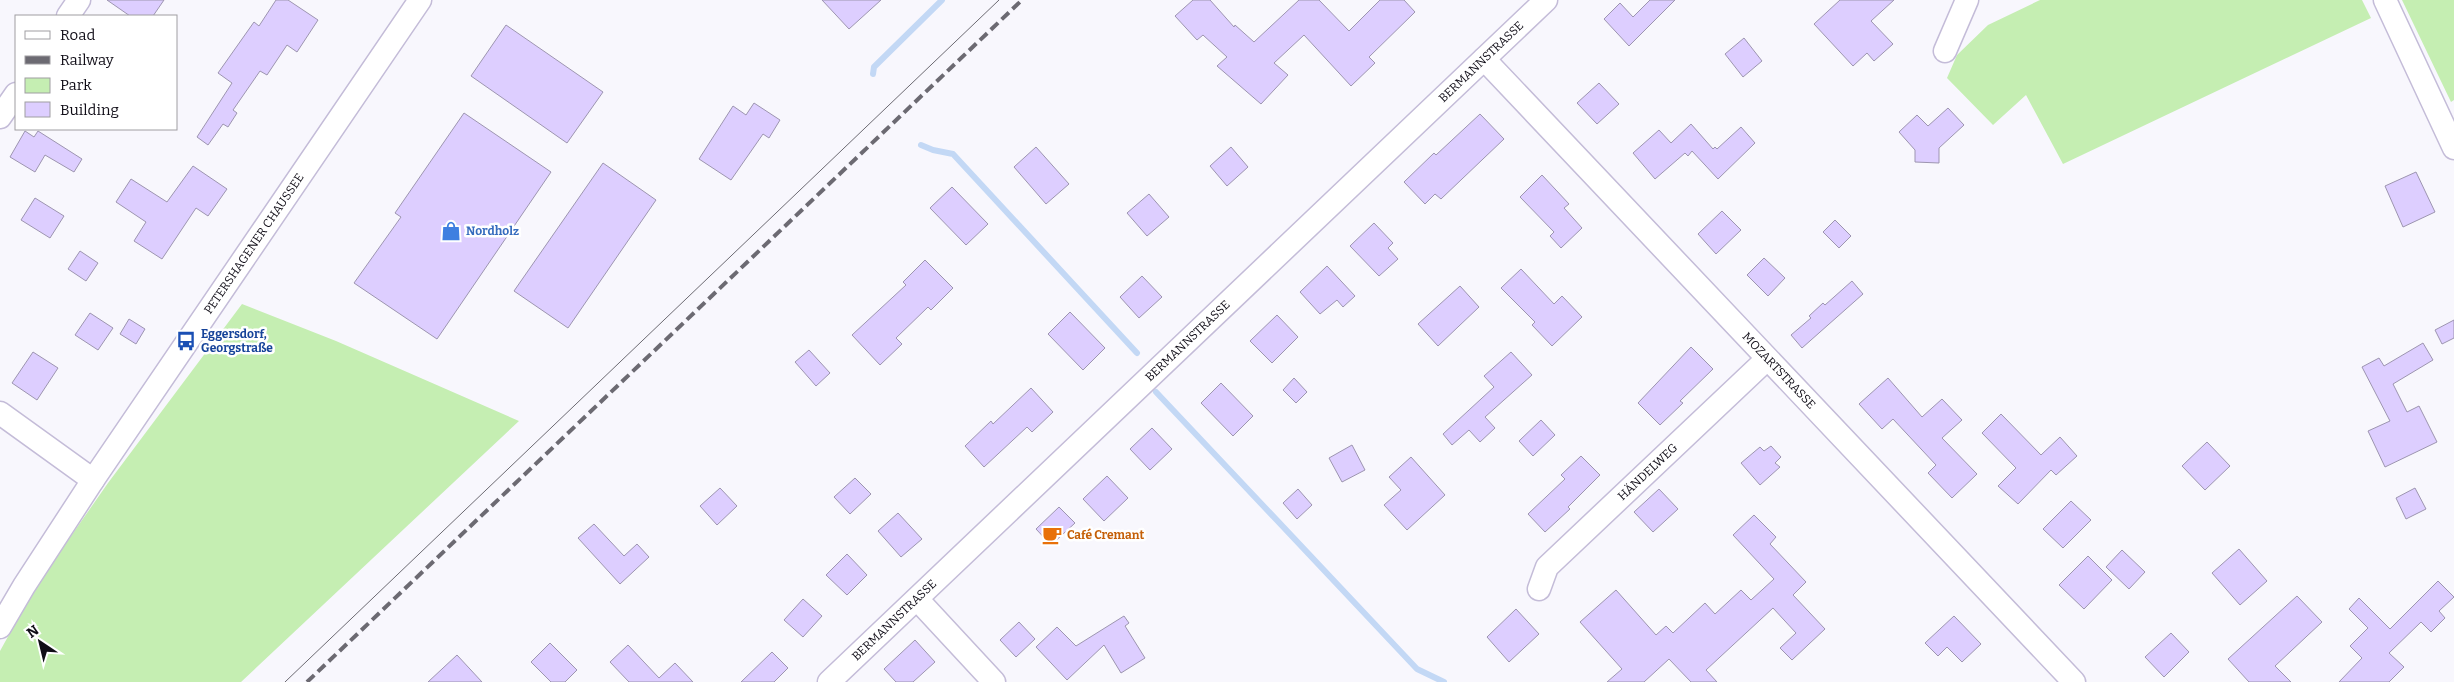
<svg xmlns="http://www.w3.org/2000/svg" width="2454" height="682" viewBox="0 0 2454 682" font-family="Bitter,serif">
  <rect width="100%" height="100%" fill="#f8f7fd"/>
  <path fill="#c5eeb2" d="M2040,0h322l9,18 -308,146 -37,-69 -33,30 -46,-47 10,-23 31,-30z
    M2402,0h52v100l-3,2z
    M242,304l94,37 183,80 -278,261h-241v-31l36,-65 72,-103z"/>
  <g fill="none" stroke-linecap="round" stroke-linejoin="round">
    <path stroke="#c3d8f5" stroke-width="6" d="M873,74l1,-7 68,-67
      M921,145l12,5 20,4 184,199
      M1156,392l261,277 27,13"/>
  </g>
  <path fill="#ddceff" stroke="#9d95b0" d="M107,0h57l-11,16h-23z
    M276,0h12l30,20 -21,32 -10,-7 -20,30 -7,-4 -27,39 4,3 -9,14 -5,-3 -15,21 -11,-8 35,-54 -14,-10 36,-51 5,4z
    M822,0h59l-32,29z
    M1193,0h17l24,27 1,-2 19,17 45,-42h20l30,31 31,-31h24l11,12 -46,45 6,6 -24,23 -47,-51 -30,28 14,12 -27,29 -44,-38 10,-9 -24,-22 -6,5 -22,-24z
    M1650,0h25l-46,46 -25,-27 16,-16 13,14z
    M1840,0h54l-23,21 22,23 -19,17 -7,-8 -14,13 -39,-42z
    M506,25l97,67 -36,51 -96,-67z
    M1744,38l18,23 -19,16 -18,-23z
    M1599,83l20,21 -22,20 -20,-21z
    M754,103l26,17 -11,18 -6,-4 -32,46 -32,-21 34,-53 13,9z
    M1948,108l16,17 -25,23v15l-24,-1v-12l-16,-18 18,-17 11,11z
    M464,113l87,59 -114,167 -83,-56 47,-66 -6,-4z
    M1480,114l24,25 -63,60 -6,-5 -10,10 -21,-22 30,-29 2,2z
    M1691,124l22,25 2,-2 2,2 24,-22 14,16 -37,36 -26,-28 -4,5 -3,-3 -30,26 -22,-26 26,-23 12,13z
    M25,131l9,6 4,-6 44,28 -8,13 -29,-17 -10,17 -25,-15z
    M1036,147l33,37 -23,20 -32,-37z
    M1231,147l17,20 -21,19 -17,-20z
    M603,163l53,37 -88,128 -54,-37z
    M193,166l34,23 -19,27 -12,-8 -34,51 -28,-18 12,-19 -30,-20 15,-23 36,23z
    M2416,172l19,40 -32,15 -18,-41z
    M1542,175l27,29 -5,4 18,20 -21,20 -11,-12 4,-4 -34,-35z
    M952,187l36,37 -22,21 -36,-37z
    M1149,194l20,23 -22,19 -20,-23z
    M35,198l29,18 -14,22 -29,-18z
    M1722,211l19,19 -25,24 -18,-20z
    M1835,220l16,16 -12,12 -16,-16z
    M1374,223l19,20 -5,5 10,11 -19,17 -29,-30z
    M80,251l18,12 -12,18 -18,-12z
    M1764,258l21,20 -17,18 -21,-21z
    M925,260l28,28 -22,22 -3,-3 -32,31 6,6 -22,21 -28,-30 54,-50 -3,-3z
    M1327,266l28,30 -12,11 -6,-7 -17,14 -20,-22z
    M1521,269l33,35 8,-8 20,21 -30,29 -20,-21 3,-3 -34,-34z
    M1142,276l20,21 -23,21 -19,-21z
    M1852,281l11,13 -61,54 -11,-13 20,-17 -2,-2 14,-13 2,2z
    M1460,286l19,21 -41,39 -20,-22z
    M1070,312l35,36 -22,22 -35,-36z
    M90,313l23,15 -15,22 -23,-15z
    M1277,315l21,22 -26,26 -22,-22z
    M129,319l16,10 -9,15 -16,-10z
    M2454,320v18l-12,6 -7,-14z
    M2423,343l10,17 -40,24 14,28 12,-6 18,36 -52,25 -17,-36 22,-10 -28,-54 17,-9 5,8z
    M1691,347l22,22 -33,32 3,2 -23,22 -22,-22z
    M809,350l21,23 -14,13 -21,-24z
    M33,352l25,16 -21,32 -25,-17z
    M1511,352l21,23 -47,42 10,11 -15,14 -11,-12 -17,15 -9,-11 51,-47 -10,-11z
    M1294,378l13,14 -11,11 -13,-13z
    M1888,378l34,39 20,-18 20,21 -20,18 35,36 -25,24 -24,-25 8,-8 -43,-46 -11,10 -23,-25z
    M1221,383l32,33 -20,20 -32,-33z
    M1031,388l22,24 -21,20 -5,-5 -43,40 -19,-21 26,-25 2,3z
    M2001,414l40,41 19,-18 17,19 -21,19 -5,-5 -33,34 -20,-18 18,-18 -34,-35z
    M1541,420l14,15 -22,21 -14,-15z
    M1152,428l20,21 -22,21 -20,-21z
    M2207,442l23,24 -25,24 -23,-24z
    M1352,445l13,25 -23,12 -13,-24z
    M1771,446l10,11 -6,6 5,4 -20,18 -19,-22 19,-16 4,4z
    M1581,456l19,19 -32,32 2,2 -25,23 -17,-18 37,-35 -4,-4z
    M1411,457l34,38 -38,35 -23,-25 17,-15 -12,-13z
    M1107,476l21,22 -24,23 -21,-22z
    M855,478l16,16 -21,20 -16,-17z
    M720,488l17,18 -20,19 -17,-19z
    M2415,488l11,21 -20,10 -10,-21z
    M1298,489l14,16 -15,14 -14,-16z
    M1659,489l19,20 -25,23 -19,-20z
    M2071,501l20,19 -28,28 -20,-19z
    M1059,507l16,16 -24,22 -15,-16z
    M898,513l24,26 -21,18 -23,-26z
    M1754,515l22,22 -6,7 36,38 -13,13 32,34 -33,31 -12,-12 16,-15 -23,-25 -67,62 11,12h-26l-22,-23 -25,23h-37l15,-13 -42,-47 36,-32 40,45 10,-9 7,7 32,-30 10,11 26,-24 10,10 23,-21 -41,-44z
    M594,524l30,32 13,-12 12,13 -29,27 -42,-46z
    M2239,549l28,32 -27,24 -28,-32z
    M2122,550l23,22 -16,17 -23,-22z
    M847,554l20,21 -20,20 -21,-20z
    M2088,556l24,24 -28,29 -25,-24z
    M2438,581l16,16 -15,14 6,7 -14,14 -10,-10 -32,31 15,14 -15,15h-50l23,-24 -12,-12 18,-18 -19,-19 10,-11 31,31z
    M2297,596l25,26 -47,44 16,16h-42l-21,-23z
    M803,599l19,17 -19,21 -19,-17z
    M1516,609l23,25 -30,28 -22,-25z
    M1124,616l5,7 -4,3 20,32 -24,15 -17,-28 -37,35 -31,-33 21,-20 19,19z
    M1954,616l27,28 -19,18 -15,-15 -9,9 -13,-13z
    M1019,622l16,17 -19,18 -16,-17z
    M2171,633l18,19 -25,25 -19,-20z
    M915,640l20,22 -22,20h-17l-12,-13z
    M550,643l27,27 -12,12h-14l-20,-20z
    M628,645l31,33 16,-15 18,19h-64l-19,-20z
    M772,652l16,16 -14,14h-33z
    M457,655l25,27h-54z"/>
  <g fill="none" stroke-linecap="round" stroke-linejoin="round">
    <defs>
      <g id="minor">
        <path d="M2385,0l69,148"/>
        <path d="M68,16l11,-16"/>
        <path d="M1945,51l22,-51"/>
        <path id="s1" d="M1484,59l590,623"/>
        <path d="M0,117l16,-23"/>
        <path d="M0,413l93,67"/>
        <path id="s2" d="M1539,589l8,-22 220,-208"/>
        <path d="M917,599l77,83"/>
        <path id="s3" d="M0,627l24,-41 69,-106 327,-480"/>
        <path id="s4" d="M829,682l717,-682"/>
      </g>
    </defs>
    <use href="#minor" stroke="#c4bcd8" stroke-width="25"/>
    <use href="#minor" stroke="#fff" stroke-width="22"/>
    <path stroke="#6c6a72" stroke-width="1" d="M285,682l714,-682"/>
    <path stroke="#6c6a72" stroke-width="4" stroke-dasharray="10 5" stroke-linecap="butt" d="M307,682l715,-682"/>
  </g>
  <defs>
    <symbol id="shop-bare" viewBox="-9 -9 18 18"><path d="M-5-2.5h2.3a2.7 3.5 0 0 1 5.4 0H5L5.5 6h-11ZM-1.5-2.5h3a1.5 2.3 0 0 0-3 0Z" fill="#3f7fe0" stroke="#fff" stroke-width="2.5" paint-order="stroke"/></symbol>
    <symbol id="bus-bare" viewBox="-9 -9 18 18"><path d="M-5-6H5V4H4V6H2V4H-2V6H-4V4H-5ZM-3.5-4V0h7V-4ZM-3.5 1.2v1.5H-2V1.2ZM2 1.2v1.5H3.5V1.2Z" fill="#1a4fb4" stroke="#fff" stroke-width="2.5" paint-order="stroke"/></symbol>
    <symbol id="cafe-bare" viewBox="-9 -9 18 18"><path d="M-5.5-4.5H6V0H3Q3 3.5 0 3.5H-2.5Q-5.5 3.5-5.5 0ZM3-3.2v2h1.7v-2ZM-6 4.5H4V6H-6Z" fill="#e8710a" stroke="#fff" stroke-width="2.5" paint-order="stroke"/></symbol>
  </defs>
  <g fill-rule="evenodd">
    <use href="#shop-bare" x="437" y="217" width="28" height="28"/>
    <use href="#bus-bare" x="172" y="327" width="28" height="28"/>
    <use href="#cafe-bare" x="1038" y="521" width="28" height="28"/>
  </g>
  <g text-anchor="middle" stroke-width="5" stroke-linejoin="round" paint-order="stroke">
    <g font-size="12" fill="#100d17" stroke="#fff">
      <text dy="4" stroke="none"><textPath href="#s4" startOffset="900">BERMANNSTRASSE</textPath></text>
      <text dy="4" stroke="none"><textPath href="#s3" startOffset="460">PETERSHAGENER CHAUSSEE</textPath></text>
      <text dy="4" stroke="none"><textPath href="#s4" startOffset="495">BERMANNSTRASSE</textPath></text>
      <text dy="4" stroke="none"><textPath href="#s1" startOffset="429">MOZARTSTRASSE</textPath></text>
      <text dy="4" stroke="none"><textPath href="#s2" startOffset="162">HÄNDELWEG</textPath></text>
      <text dy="4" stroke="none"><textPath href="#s4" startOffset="90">BERMANNSTRASSE</textPath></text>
    </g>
    <g font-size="12" font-weight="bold" fill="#366cbe" stroke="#fff" text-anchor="start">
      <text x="466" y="235">Nordholz</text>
    </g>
    <g font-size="12" font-weight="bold" fill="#164399" stroke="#fff" text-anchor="start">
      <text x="201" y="338">Eggersdorf,<tspan x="201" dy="14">Georgstraße</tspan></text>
    </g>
    <g font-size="12" font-weight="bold" fill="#c56008" stroke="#fff" text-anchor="start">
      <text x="1067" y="539">Café Cremant</text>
    </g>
  </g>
  <rect x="15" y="15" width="162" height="115" fill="#ffffff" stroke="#9f9ea2"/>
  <rect x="25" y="31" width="25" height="8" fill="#ffffff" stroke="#9f9ea2"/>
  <text x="60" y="40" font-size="15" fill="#100d17">Road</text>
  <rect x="25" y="56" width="25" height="8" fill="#6c6a72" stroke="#9f9ea2"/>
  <text x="60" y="65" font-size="15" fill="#100d17">Railway</text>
  <rect x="25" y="78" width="25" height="15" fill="#c5eeb2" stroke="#9f9ea2"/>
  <text x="60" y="90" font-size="15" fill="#100d17">Park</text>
  <rect x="25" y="102" width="25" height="15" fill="#ddceff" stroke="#9f9ea2"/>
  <text x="60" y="115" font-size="15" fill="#100d17">Building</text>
  <g transform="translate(40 642) rotate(325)" stroke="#ffffff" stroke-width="4" paint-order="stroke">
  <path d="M0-4L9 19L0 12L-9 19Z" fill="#100d17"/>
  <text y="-8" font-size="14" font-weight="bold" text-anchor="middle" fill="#100d17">N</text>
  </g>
</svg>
